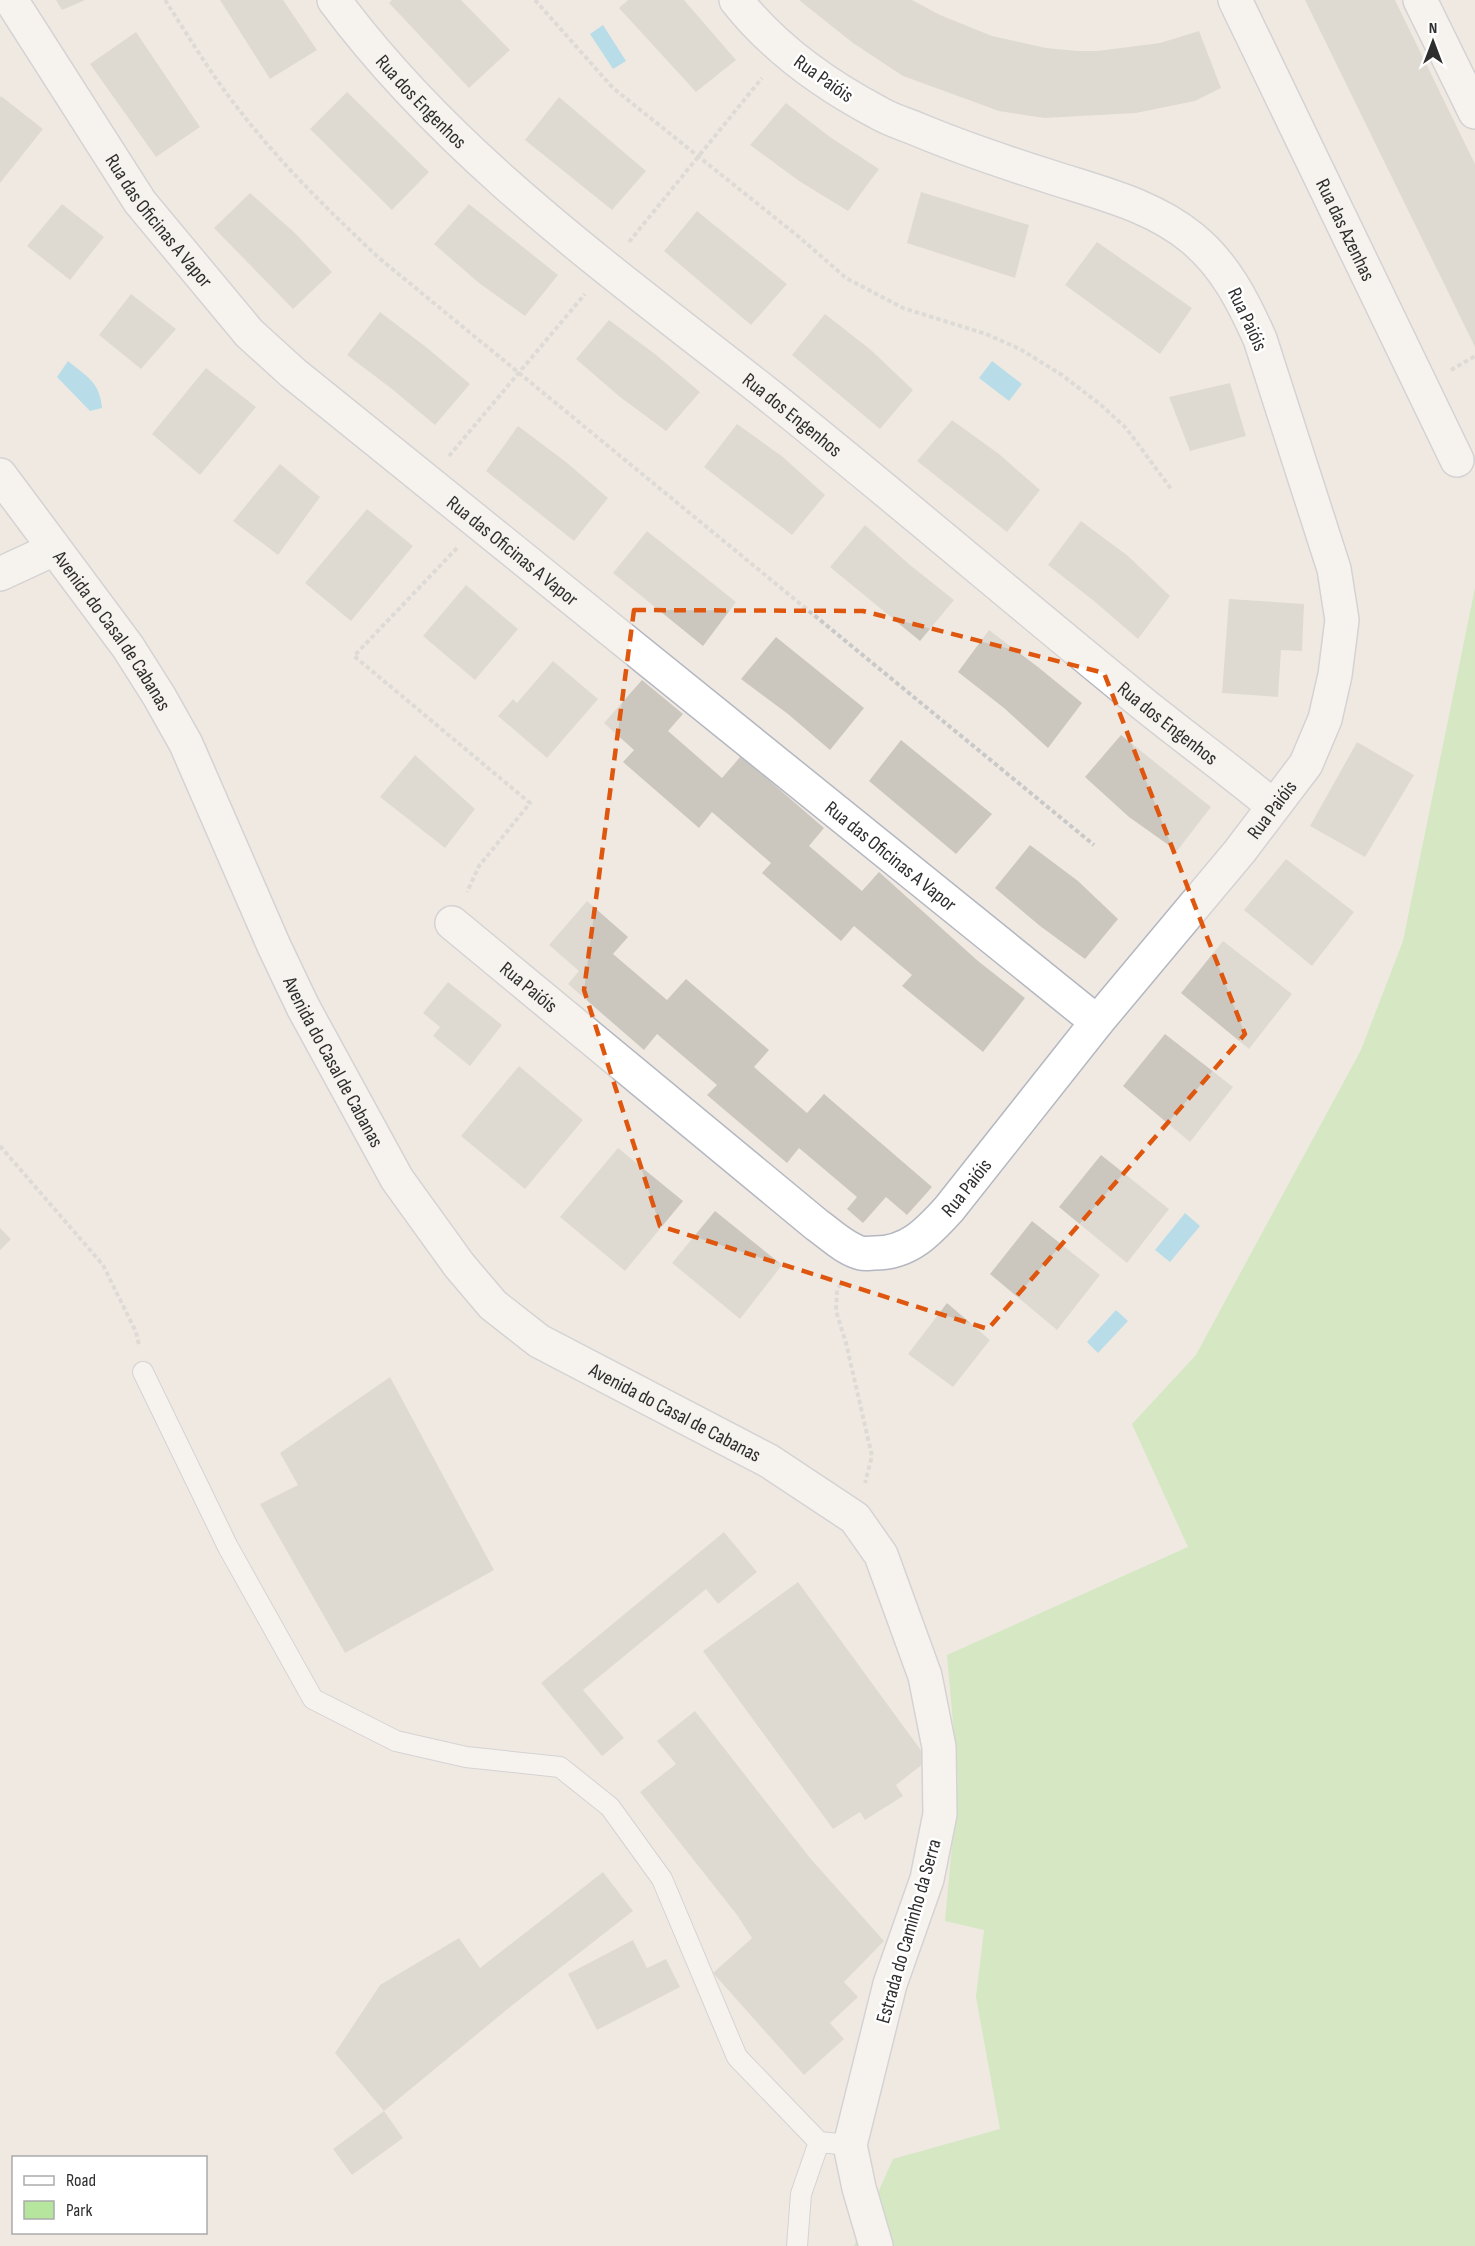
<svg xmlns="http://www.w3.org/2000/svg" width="1475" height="2246" viewBox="0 0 1475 2246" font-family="'Sofia Sans Condensed',sans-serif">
  <rect width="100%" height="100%" fill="#efe9e1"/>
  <path fill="#b6e59e" d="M1475,588v1658h-621l39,-87 107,-30 -24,-132 8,-67 -39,-9 13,-141 -11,-125 241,-108 -56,-123 64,-69 165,-305 42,-109z"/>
  <path fill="#75cff0" d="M603,25l23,36 -13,8 -23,-35z
    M68,361c19,16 32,21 34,47l-12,3 -33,-34z
    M992,361l30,23 -13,17 -30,-23z
    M1185,1213l15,13 -30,36 -15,-12z
    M1116,1310l12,11 -30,32 -11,-11z"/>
  <path fill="#cbc7bf" d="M56,0h29l-23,10z
    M220,0h63l34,50 -47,29z
    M392,0h69l49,50 -41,38 -80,-85z
    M628,0h56l52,60 -40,32 -77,-84z
    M799,0h113l28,15 52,21 54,12 31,3h20l63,-8 39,-12 22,57 -26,13 -59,12 -92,5 -45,-7 -96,-35 -50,-33z
    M1305,0h90l80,164v183z
    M136,32l64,95 -44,30 -66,-93z
    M347,92l82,80 -37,38 -82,-81z
    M1,96l42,33 -43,54v-85z
    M559,97l87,74 -34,39 -87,-70z
    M786,103l44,34 49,32 -31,42 -49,-30 -49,-36z
    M921,192l108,33 -14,53 -108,-35z
    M250,193l45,40 37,39 -39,37 -79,-81z
    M62,204l42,33 -34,43 -43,-34z
    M469,204l89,71 -33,41 -46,-33 -45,-39z
    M697,211l90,73 -36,41 -87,-74z
    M1097,242l95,66 -32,46 -95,-69z
    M131,294l45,35 -35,40 -42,-34z
    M380,312l46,35 44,37 -35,41 -43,-36 -45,-34z
    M825,314l46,36 42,40 -33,39 -88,-74z
    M609,320l46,34 45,38 -34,39 -46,-34 -44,-38z
    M206,368l50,39 -56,68 -48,-41z
    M1230,383l16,53 -56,15 -21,-54z
    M952,420l47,34 41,36 -33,42 -90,-71z
    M737,424l46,33 42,38 -33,40 -88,-68z
    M518,426l48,36 42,36 -34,43 -88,-70z
    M280,464l40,33 -42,58 -45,-34z
    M367,509l46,37 -62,75 -46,-38z
    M1081,521l47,35 42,40 -32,43 -44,-38 -46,-36z
    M865,525l45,40 44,35 -34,41 -90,-74z
    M647,531l89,71 -33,44 -90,-73z
    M466,585l52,44 -43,51 -52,-44z
    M1229,599l75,5 -2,47 -21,-1 -3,47 -56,-4z
    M989,630l49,37 44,36 -34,45 -44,-40 -46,-36z
    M776,637l88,71 -34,42 -42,-36 -47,-35z
    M553,661l45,38 -51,59 -49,-42 15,-17 4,4z
    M642,680l41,34 -15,17 54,47 19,-22 83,72 -15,18 53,45 17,-19 99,89 47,37 -42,54 -81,-66 10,-11 -58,-49 -13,15 -79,-68 9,-10 -59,-51 -13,16 -76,-66 11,-12 -30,-27z
    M1121,735l90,72 -34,44 -48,-34 -44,-40z
    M901,740l91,74 -36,40 -87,-73z
    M1357,742l57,33 -49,82 -55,-31z
    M415,755l60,54 -30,39 -65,-51z
    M1030,845l48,36 40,38 -33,40 -45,-33 -45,-38z
    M1286,859l68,53 -42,54 -68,-56z
    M587,901l41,36 -15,17 54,46 19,-21 83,71 -15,17 53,46 17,-19 108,93 -25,28 -21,-18 -23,26 -16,-14 10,-12 -58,-49 -12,15 -80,-68 10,-10 -60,-51 -13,16 -76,-66 11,-13 -30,-26z
    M1223,941l69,53 -43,55 -68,-56z
    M448,982l54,43 -32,41 -37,-30 7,-9 -17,-14z
    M1165,1034l68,53 -43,55 -67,-56z
    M519,1066l64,54 -58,69 -64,-53z
    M618,1148l65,53 -58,70 -65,-54z
    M1101,1155l68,54 -42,54 -68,-56z
    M715,1211l67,54 -42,54 -68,-56z
    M1032,1221l68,54 -43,55 -67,-56z
    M0,1228l11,11 -11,11z
    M947,1303l43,37 -37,47 -45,-33z
    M390,1377l104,193 -149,83 -85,-149 38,-19 -18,-32z
    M724,1532l33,40 -39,32 -12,-15 -123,101 41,48 -22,18 -61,-73z
    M798,1582l130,178 -32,25 7,11 -38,24 -5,-8 -27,17 -130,-178z
    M695,1711l115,147 74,83 -40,41 14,15 -28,26 14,16 -40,36 -91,-102 39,-35 -15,-23 -97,-123 36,-28 -19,-23z
    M603,1872l30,39 -123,96 -126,104 19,27 -51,37 -19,-26 51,-38 -49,-58 45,-68 79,-47 21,30z
    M633,1940l14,28 19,-9 14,28 -83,43 -29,-56z"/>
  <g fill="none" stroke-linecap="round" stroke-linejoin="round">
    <defs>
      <path id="service" d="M143,1372l85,175 85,152 83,42 70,16 94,10 50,40 52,72 75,178 82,85 31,3
        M797,2246l4,-52 18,-52"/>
      <g id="minor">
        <path id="s1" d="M11,0l129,202 109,131 44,40 804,649"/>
        <path id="s2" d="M334,0c116,157 280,273 432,393 125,100 246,204 370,305 45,37 93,71 137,108"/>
        <path id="s3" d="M1235,0l222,460"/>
        <path d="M1420,0l55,112"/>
        <path d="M0,574l54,-25"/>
        <path id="s4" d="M452,923l365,302c13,9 28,24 44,28 4,1 10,0 14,0 34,0 53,-21 74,-44l148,-187 143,-171 66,-87 19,-45 10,-44 7,-55 -8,-51 -74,-230c-17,-38 -35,-74 -68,-101 -40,-33 -92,-45 -141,-61 -44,-14 -89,-29 -132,-47 -14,-6 -29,-10 -42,-18 -53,-28 -104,-65 -141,-112"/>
      </g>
      <g id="tertiary">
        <path id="s5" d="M0,475l128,172 31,49 27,48 88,202 29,61 94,172 62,86 34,40 46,36 230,120 86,57 26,37 44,121 14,71 1,67 -13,65 -37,105 -40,161 9,43 17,58"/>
      </g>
    </defs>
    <use href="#service" stroke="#b4b7c1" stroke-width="22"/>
    <use href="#minor" stroke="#b4b7c1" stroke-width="36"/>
    <use href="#tertiary" stroke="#b4b7c1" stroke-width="36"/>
    <path stroke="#c9c9c9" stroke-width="4" stroke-dasharray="4.5 3" stroke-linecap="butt" d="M165,0c24,37 47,76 75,111 41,53 90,101 139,147l715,587
      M535,0l78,88 186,149 47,41 57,30 83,26 34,15 42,26 39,30 25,23 46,62
      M629,242l133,-164
      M1451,370l24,-14
      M449,456l136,-162
      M457,548l-103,108 176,147 -51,63 -12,26
      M0,1146l103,119 33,67 3,13
      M841,1284l-4,6 -1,21 10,32 26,113 -7,27"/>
    <use href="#service" stroke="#fff" stroke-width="20"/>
    <use href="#minor" stroke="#fff" stroke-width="33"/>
    <use href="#tertiary" stroke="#fff" stroke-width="33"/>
  </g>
  <path d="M0 0H1475V2246H0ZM634,610l229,1 241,62 141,361 -257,295 -328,-103 -76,-236z" fill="#efe9e1" fill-opacity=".55" fill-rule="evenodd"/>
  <path fill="none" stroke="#df570e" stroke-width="4.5" stroke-dasharray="12 8" stroke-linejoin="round" d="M634,610l229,1 241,62 141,361 -257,295 -328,-103 -76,-236z"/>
  <g text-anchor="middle" stroke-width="5" stroke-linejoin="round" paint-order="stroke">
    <g font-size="20" fill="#2e2e2e" stroke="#fff">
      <text transform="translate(824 78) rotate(35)" y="7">Rua Paióis</text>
      <text dy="7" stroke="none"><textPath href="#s2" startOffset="134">Rua dos Engenhos</textPath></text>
      <text dy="7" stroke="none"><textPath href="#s1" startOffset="266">Rua das Oficinas A Vapor</textPath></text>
      <text dy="7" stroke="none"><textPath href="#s3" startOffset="255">Rua das Azenhas</textPath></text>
      <text transform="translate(1248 319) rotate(65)" y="7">Rua Paióis</text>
      <text dy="7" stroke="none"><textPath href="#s2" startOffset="620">Rua dos Engenhos</textPath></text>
      <text dy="7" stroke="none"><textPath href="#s1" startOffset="752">Rua das Oficinas A Vapor</textPath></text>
      <text dy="7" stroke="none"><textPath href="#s5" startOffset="192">Avenida do Casal de Cabanas</textPath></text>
      <text dy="7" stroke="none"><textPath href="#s2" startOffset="1106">Rua dos Engenhos</textPath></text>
      <text dy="7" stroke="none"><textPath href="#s4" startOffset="1143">Rua Paióis</textPath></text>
      <text dy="7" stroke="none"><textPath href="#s1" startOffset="1238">Rua das Oficinas A Vapor</textPath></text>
      <text dy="7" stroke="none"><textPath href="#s4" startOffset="100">Rua Paióis</textPath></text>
      <text dy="7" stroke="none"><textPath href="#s5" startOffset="678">Avenida do Casal de Cabanas</textPath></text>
      <text dy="7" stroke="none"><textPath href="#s4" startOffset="657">Rua Paióis</textPath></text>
      <text dy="7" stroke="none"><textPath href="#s5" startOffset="1182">Avenida do Casal de Cabanas</textPath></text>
      <text transform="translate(908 1931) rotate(-74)" y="7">Estrada do Caminho da Serra</text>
    </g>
  </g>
  <rect x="12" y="2156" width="195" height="78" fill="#ffffff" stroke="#ababab" stroke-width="1.5"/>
  <rect x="24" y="2176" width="30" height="9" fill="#ffffff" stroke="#ababab" stroke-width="1.5"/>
  <text x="66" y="2186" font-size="18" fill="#2e2e2e">Road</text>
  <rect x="24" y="2201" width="30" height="18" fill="#b6e59e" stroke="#ababab" stroke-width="1.5"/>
  <text x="66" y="2216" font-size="18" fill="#2e2e2e">Park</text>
  <g transform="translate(1433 42)" stroke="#ffffff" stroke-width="4.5" paint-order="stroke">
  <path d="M0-4.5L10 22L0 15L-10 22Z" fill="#2e2e2e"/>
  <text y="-9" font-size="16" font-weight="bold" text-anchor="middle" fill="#2e2e2e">N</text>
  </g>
</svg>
